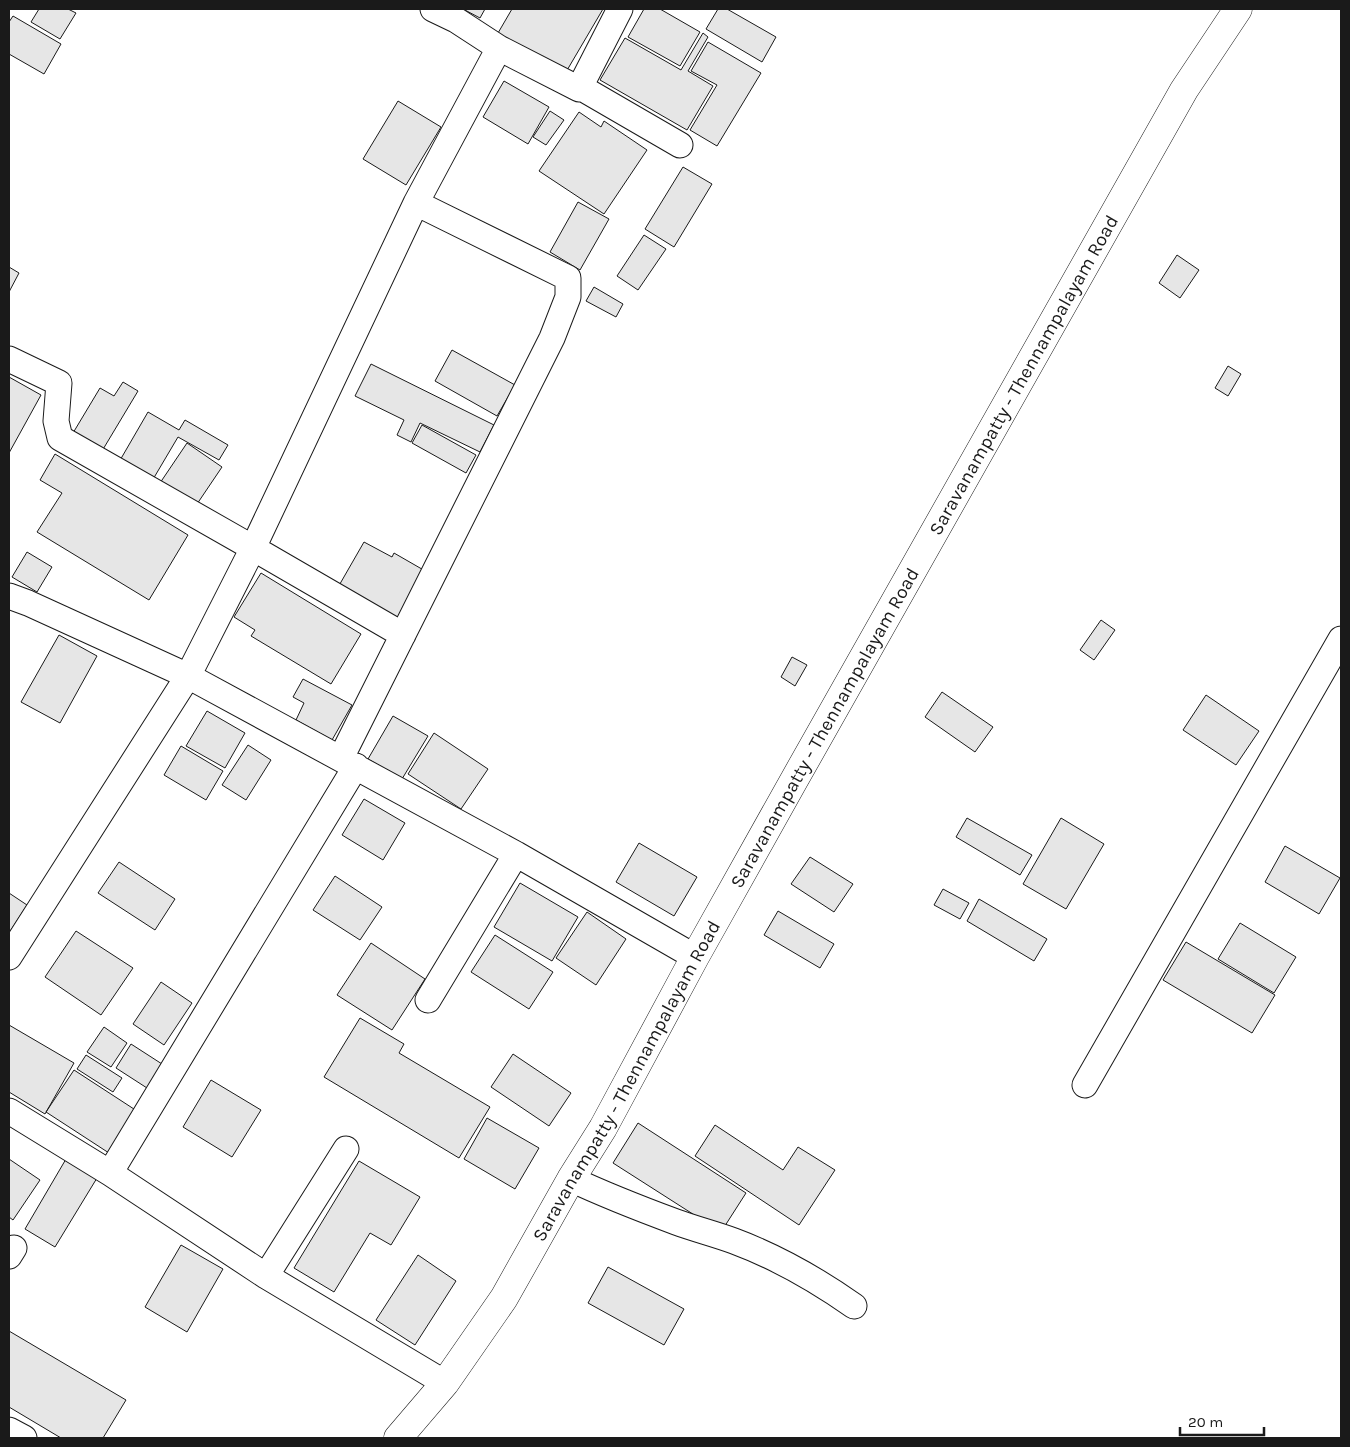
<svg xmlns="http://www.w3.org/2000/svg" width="1350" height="1447" viewBox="0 0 1350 1447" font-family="Karla,sans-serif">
  <rect width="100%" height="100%" fill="#fff"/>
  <path fill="#e6e6e6" stroke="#1a1a1a" d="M39,9h29l8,4 -16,26 -29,-17z
    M463,9h22l-5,9z
    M512,9h91l-37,63 -68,-39z
    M644,9h16l40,23 -20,34 -52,-29z
    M718,9h9l49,28 -14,25 -56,-33z
    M13,16l48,28 -17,30 -35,-20v-32z
    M703,33l5,4 -20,34 25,15 -26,44 -87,-50 25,-42 56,32z
    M708,42l53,31 -44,73 -27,-16 27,-45 -26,-14z
    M504,81l45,26 -21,37 -45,-27z
    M398,101l43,26 -35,58 -43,-26z
    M550,111l14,9 -18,25 -13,-8z
    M579,112l22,15 3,-6 43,29 -43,64 -65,-43z
    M683,167l29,17 -38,63 -29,-18z
    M578,202l31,17 -29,51 -30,-18z
    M644,235l22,14 -28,41 -21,-14z
    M1177,255l22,15 -19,28 -21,-15z
    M9,267l10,6 -10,19z
    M594,287l29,17 -7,13 -30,-16z
    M452,350l63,35 -18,31 -62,-35z
    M371,364l123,61 -14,27 -60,-29 -9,19 -14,-7 7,-15 -49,-24z
    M1228,366l13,8 -13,22 -13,-8z
    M9,377l32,18 -32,58z
    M123,382l15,9 -36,60 -29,-18 27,-45 14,8z
    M148,412l31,18 6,-10 43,25 -9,15 -41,-23 -26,44 -33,-19z
    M422,425l54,30 -10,18 -54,-30z
    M187,443l35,24 -27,40 -35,-24z
    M55,454l133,81 -39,65 -112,-68 25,-39 -22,-13z
    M364,542l28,15 2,-4 33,19 -30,52 -60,-35z
    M27,552l25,15 -15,25 -25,-15z
    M261,573l100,61 -30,50 -80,-48 4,-6 -21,-13z
    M1101,620l14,10 -21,30 -14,-10z
    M59,635l38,21 -37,67 -39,-21z
    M792,657l15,8 -12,21 -14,-9z
    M303,679l49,26 -20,35 -36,-20 8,-17 -11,-6z
    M942,692l51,35 -18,25 -50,-35z
    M1206,695l53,36 -23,34 -53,-35z
    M207,711l38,22 -20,35 -39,-22z
    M393,716l35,20 -26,43 -34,-20z
    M434,733l54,36 -27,40 -53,-35z
    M248,745l23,15 -25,40 -24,-15z
    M181,746l42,25 -17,29 -42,-25z
    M364,799l41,24 -22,37 -41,-25z
    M967,818l65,37 -12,20 -64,-38z
    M1061,818l43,26 -38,65 -43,-25z
    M639,843l58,34 -23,39 -58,-34z
    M1285,846l55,32 -21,36 -54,-32z
    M810,857l43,27 -19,28 -43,-28z
    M119,862l56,37 -20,31 -57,-37z
    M335,876l47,31 -22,33 -47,-30z
    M520,883l58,34 -26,44 -58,-34z
    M943,889l26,14 -9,16 -26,-14z
    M9,893l18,12 -18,28z
    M979,899l68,40 -13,22 -67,-40z
    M778,911l56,33 -14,24 -56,-33z
    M587,912l39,27 -30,46 -40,-27z
    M1240,923l56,34 -22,36 -56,-34z
    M76,931l57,37 -32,47 -56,-38z
    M495,935l58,37 -24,37 -58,-37z
    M1186,942l89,53 -23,38 -89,-53z
    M371,943l54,36 -33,51 -55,-35z
    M161,982l31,21 -28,42 -31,-21z
    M360,1018l44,26 -5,9 91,54 -31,51 -135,-81z
    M9,1025l65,38 -29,51 -36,-22z
    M104,1027l23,16 -16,24 -24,-15z
    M131,1044l31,20 -15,24 -31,-20z
    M513,1054l58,39 -22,33 -58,-39z
    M86,1055l36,23 -9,14 -36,-23z
    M74,1070l63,41 -28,42 -63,-41z
    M211,1080l50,30 -29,47 -49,-30z
    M487,1118l52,30 -24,41 -51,-30z
    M638,1123l108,70 -25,39 -108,-69z
    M715,1125l68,45 15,-23 37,23 -36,55 -104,-69z
    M9,1159l31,21 -27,40 -4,-3z
    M66,1159l31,19 -42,69 -30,-18z
    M359,1161l61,36 -29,48 -21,-12 -36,59 -40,-24z
    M181,1245l42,24 -36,63 -42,-25z
    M418,1255l38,26 -41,64 -39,-25z
    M608,1267l76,42 -20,36 -76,-42z
    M9,1331l117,69 -23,38h-42l-52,-31z"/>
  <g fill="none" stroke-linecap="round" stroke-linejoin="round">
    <defs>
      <path id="minor" d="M433,9l23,11 43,28
        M580,87l100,58
        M416,203l83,-155 80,41 41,-80
        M9,359l50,24 -3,38 4,17 193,110 150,87
        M9,596l19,7 160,73 -179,281
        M341,758l211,-420 16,-41v-19l-152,-75 -163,345 -65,128 328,178 179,103
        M428,1000l88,-146
        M1085,1085l256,-446
        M9,1111l101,62 156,103 179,107
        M110,1173l246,-407
        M571,1179c34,16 70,30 105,43 19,7 39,12 58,19 43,16 83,39 120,65
        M9,1256l5,-8
        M266,1276l80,-127
        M9,1430l15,8"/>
      <g id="secondary">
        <path id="s1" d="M398,1438l47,-55 59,-85 67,-119 32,-51 92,-171 98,-175 391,-692 54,-81"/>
      </g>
    </defs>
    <use href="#minor" stroke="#1a1a1a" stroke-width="27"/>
    <use href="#secondary" stroke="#1a1a1a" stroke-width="29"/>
    <use href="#minor" stroke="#fff" stroke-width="25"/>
    <use href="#secondary" stroke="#fff" stroke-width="28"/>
  </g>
  <g text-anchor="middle" stroke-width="4" stroke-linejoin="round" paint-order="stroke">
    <g font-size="19" fill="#1a1a1a" stroke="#fff">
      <text dy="7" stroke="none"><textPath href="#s1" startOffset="1235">Saravanampatty - Thennampalayam Road</textPath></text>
      <text dy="7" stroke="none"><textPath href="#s1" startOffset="830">Saravanampatty - Thennampalayam Road</textPath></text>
      <text dy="7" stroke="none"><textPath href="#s1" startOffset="425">Saravanampatty - Thennampalayam Road</textPath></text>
    </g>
  </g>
  <rect width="1350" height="1447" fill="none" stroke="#1a1a1a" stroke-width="20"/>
  <path d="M1180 1427v8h84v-8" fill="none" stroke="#1a1a1a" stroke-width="2.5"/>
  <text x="1188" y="1427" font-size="15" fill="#1a1a1a" stroke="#ffffff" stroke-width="4" paint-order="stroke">20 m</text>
</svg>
